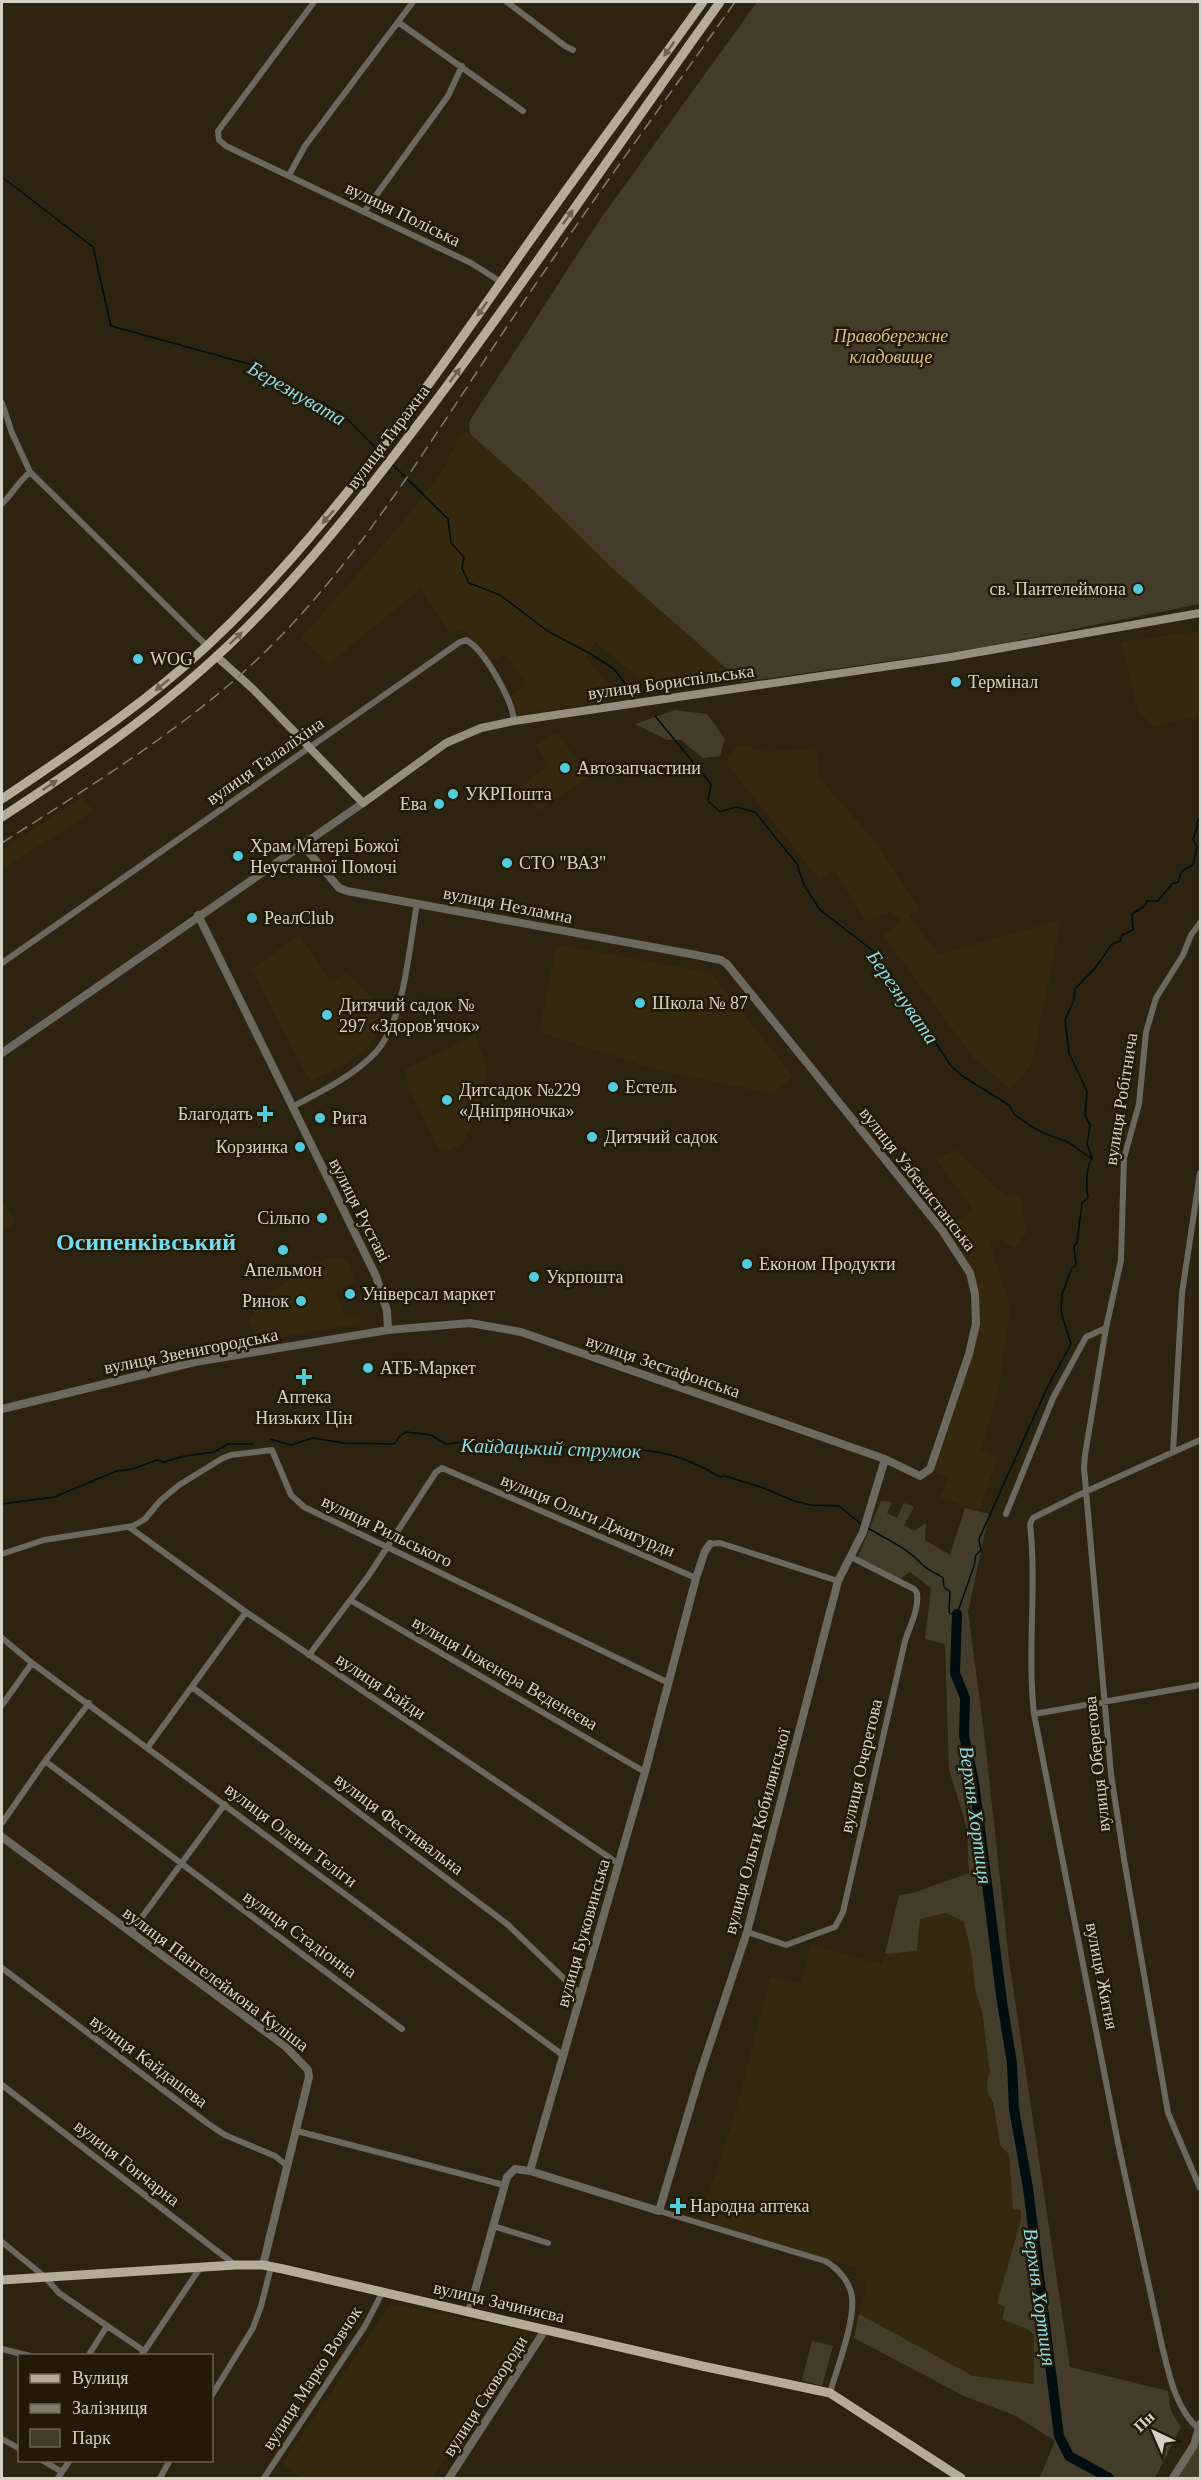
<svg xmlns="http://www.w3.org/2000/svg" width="1202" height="2480" viewBox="0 0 1202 2480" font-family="Georgia,serif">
  <rect width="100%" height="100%" fill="#2c2411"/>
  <path fill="#34290e" d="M462,432l8,2 59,52 83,82 130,114 -88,8 -59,-48 -10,15 36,41 -103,17 -8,-18 16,-13 -21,-30 -14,8 -27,-32 -14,3 -29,-45 -92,76 -28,-26 97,-110 44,-56z
    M1200,631v84l-46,11 -16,-14 -17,-70z
    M558,733l30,44 -50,34 -16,-25 27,-20 -14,-21z
    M738,744l29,8 50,-4 2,30 56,63 45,69 -11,6 30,38 122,-34 -29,143 -21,27 -38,-33 -90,-122 19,-14 -12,-9 -24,9 -32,-51 -14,10 -94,-117z
    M83,797l10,14 -91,59v-21z
    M300,935l30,46 17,-8 32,31 -1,23 -11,22 -30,20 -27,12 -59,-112z
    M559,945l152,28 82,103 -21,18 -118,-25 -115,-37 17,-84z
    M475,1035l12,34 -10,44 -14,31 -22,9 -33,-67 -2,-17z
    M956,1150l49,46 14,-2 8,38 -12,16 -16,-9 -9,4 20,64 -11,81 -18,62 17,7 -19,54 -39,-14 9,-19 -17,-7 47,-140 -1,-39 -8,-28 -29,-36 33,-17 -39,-53z
    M2,1201l14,21 -14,10z
    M342,1257l8,8 5,17 -20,8 10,27 14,-2 3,8 -103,18 -11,-23 6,-2 -1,-4 9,-6 3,-11 49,-31 13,-5z
    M946,1913l18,9 8,35 3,32 7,23 8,60 -3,5 13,68 9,10 4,54 8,1v10l-19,99 25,10 7,6v49l-61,-8 -114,-62 8,-32 -12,-4 2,-10 -157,-48 39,-120 31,-123 31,6 10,-38 70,19 4,-10 32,-3 3,-32z
    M391,2304l138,28 -97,146h-131l-19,-14z"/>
  <path fill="#443c2a" d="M757,2h443v602l-220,44 -238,34 -130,-114 -83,-82 -59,-52 -1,-12 130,-201z
    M675,710l32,4 18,25 -5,17 -17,2 -22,-18h-14l-32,-16z
    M881,1501l11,1 -5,11 10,5 7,-15 10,4 -10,18 10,6 12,-8 -1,17 25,15 15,-47 24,6 -21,98 16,120 25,228 61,407 98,24 3,20 10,16 -26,51h-112l-3,-1 15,-36 -39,-25 -52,-20 -110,-58 5,-24 114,62 61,8v-49l-7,-6 -25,-10 3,-12 -8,-4 24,-83v-10l-8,-1 -4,-54 -9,-10 -7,-43c-7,-7 -7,-22 -3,-30l-8,-60 -7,-23 -3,-32 -8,-35 -18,-9 -26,6 -3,32 -32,3 14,-59 14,-2 56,-20 -2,-44 -18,-60 -4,-125 -20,-5 6,-51 -21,-16 -11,8 -42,-21z
    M812,2341l21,5 -11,40 -20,-6z
    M1199,2441l1,37h-24z"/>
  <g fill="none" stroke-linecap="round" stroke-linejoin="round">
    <path stroke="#000e11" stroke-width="1.5" d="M2,177l91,70 18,79 138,38 92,49 36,36
      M393,465l55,54 3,24 13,14 -2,11 7,15 31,12 49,37 42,22 23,15 17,22
      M655,716l56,68 -3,17 12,11 16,-5 19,5 42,52 7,21 16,25 56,43 75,113 11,10 47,29 6,10 13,9 13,8 27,10 24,17
      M1092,1158l-5,-14 3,-19 -5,-10 2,-24 -18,-38 -4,-33 9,-20 1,-11 21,-22 16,-23 8,-3 2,-6 11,-5 -1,-16 13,-8 2,-5h11l14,-17 6,-2 4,-11 11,-6 4,-18 -4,-8 4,-11v-6l3,-5
      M270,1439l21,6 22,-7 31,5 50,1 6,-8 6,-4 25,3 15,9 20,-2 4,3 4,-1 161,5c10,2 19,2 28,4 22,5 39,13 57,24l5,-1 36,11 33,14 17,4 28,1 22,18
      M2,1504l52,-7 63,-26 16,-2 24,-9 7,2 20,-6 30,-4 14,-8h25
      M868,1528c21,13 38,19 55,37 5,6 14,8 20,13l1,9 6,5 -1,20 8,6
      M957,1614l17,-48 2,-11 5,-5 -2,-11 68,-151 24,-44 -10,-32 1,-18 10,-26 4,-3 -2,-19 3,-3 5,-40 6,-5c-2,-10 -2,-29 3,-38"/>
    <path stroke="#000e11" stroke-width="10" d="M957,1614l-2,59 10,25 -1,38 10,46 28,220 10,61 2,46 14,79 31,248 10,20 40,22"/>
    <path stroke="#6c685f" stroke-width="6" d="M314,2l-96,129 1,9 7,6 245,117 30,19
      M507,2l58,44 8,4
      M398,22l125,89
      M289,175l16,-29 108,-144
      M364,212l84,-116 14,-30
      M2,403l10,30 18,39 177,174
      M2,504c10,-10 17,-23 28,-32
      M2,963l458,-321 6,-2c18,9 47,61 48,81
      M292,1107c28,-15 62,-31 84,-55 29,-32 33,-106 41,-148
      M1106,1328l-21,127 -1,13 27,306 13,85 44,254 32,75
      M1173,1452l9,-159 18,-120
      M1006,1514l47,-116 33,-61 20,-9 15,-68 3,-102 15,-54 7,-72 10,-34 27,-43 8,-20 9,-12
      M129,1527l117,85 373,252
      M710,1544l10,-1 118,38
      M2,1554l42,-14 89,-14 12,-7 15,-18 19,-16 44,-27 8,-3 41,-5 19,45 13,12 365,176
      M350,1600l295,172
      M2,1638l30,25 532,393
      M309,1655l60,-80 67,-103 6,-4 254,110
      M192,1687l315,237 74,71
      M2,1705l30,-42
      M1034,1714l166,-29
      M148,1747l98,-135
      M45,1761l357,268
      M2,1823l43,-62 44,-58
      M131,1932l94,-128
      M747,1932l39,13 49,-18 8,-15 62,-271c5,-16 14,-31 12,-48l-3,-4 -63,-32
      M2,1968l205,155 18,12 50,21 11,9
      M2,2085l232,179
      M297,2131l207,54
      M659,2211l166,50c13,7 25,21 27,36 3,25 -15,71 -22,96
      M493,2226l55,17
      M2,2242l43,35 14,16 85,58
      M2,2349l28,7
      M88,2356l19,-30
      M141,2356l59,-88
      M212,2395l41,-67 8,-22 10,-39
      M1200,2430c-24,-20 -31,-55 -38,-84l-44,-203 -84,-429c-7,-63 3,-127 -4,-190l3,-6 52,-26 115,-52
      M2,2439l18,10
      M42,2460l20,12
      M58,2478l12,-18
      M160,2478l10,-18
      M264,2478l101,-152 17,-33"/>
    <path stroke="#6c685f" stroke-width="8" d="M198,915l178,361 11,35 1,19
      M2,1053l361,-250
      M2,1409l193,-47 193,-32 82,-7 51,9 364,127 35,17 10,-7 39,-115 7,-30 -1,-30 -5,-21 -28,-43 -215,-266 -6,-4 -25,-5 -349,-64 -8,-3 -37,-44
      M2,1837l283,209 23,24 1,7 -46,188
      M530,2171l129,40 42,-140 46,-139 91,-351 25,-49 22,-73
      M469,2312l38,-135 8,-8 15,2 115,-399 51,-194 9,-27 5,-7
      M449,2478l96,-148
      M1173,2478l21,-33 6,-21"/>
    <path stroke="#958e7f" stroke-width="8" d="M216,656l37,33 110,114 83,-60 35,-15 33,-7 437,-64 249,-44"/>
    <path stroke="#b4ac98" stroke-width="9" d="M2,799c71,-48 143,-95 206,-154 122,-115 217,-254 312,-390 60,-86 123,-169 183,-253
      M2,817c89,-58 180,-122 255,-200 63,-64 118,-136 172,-207 101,-134 194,-273 291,-408
      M2,2280l233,-15h28l20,4 419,97 128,27 131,85"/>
    <path stroke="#827b6c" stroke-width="1.5" stroke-dasharray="12 6" stroke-linecap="butt" d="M2,843c80,-52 163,-102 236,-166 110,-97 185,-225 266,-346 74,-111 154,-220 231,-329"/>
  </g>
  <defs><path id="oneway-solid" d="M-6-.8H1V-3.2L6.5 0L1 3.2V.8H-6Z" transform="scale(1.5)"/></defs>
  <g fill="#6b6350">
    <use href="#oneway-solid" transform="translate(669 49) rotate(126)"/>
    <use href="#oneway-solid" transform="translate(568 217) rotate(-55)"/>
    <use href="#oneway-solid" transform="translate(482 309) rotate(125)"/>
    <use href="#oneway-solid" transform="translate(455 375) rotate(-53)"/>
    <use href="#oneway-solid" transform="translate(328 517) rotate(132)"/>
    <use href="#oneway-solid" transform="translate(236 638) rotate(-43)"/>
    <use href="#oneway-solid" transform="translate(162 685) rotate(141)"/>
    <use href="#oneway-solid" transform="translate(50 785) rotate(-34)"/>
  </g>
  <g fill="#54cadd" stroke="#221a07" stroke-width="2">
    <circle cx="1138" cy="589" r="6"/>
    <circle cx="138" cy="659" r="6"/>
    <circle cx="956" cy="682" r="6"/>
    <circle cx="565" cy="768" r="6"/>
    <circle cx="453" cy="794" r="6"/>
    <circle cx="439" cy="804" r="6"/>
    <circle cx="238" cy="856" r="6"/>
    <circle cx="507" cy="863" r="6"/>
    <circle cx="252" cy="918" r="6"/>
    <circle cx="640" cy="1003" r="6"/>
    <circle cx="327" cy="1015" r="6"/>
    <circle cx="613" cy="1087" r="6"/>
    <circle cx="447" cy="1100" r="6"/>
    <path d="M262 1105h6v6h6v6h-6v6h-6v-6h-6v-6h6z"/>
    <circle cx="320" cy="1118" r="6"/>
    <circle cx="592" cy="1137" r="6"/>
    <circle cx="300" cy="1147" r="6"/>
    <circle cx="322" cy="1218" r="6"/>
    <circle cx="283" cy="1250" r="6"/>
    <circle cx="747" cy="1264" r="6"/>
    <circle cx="534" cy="1277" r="6"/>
    <circle cx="350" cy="1294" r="6"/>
    <circle cx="301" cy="1301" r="6"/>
    <circle cx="368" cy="1368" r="6"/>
    <path d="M301 1368h6v6h6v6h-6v6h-6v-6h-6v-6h6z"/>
    <path d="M675 2197h6v6h6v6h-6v6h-6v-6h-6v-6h6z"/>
  </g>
  <g text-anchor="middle" stroke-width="5" stroke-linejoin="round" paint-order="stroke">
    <g font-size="18" fill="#d6d1c5" stroke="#221a07">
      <text transform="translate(403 214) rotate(26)" y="6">вулиця Поліська</text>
      <text transform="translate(388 437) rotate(-53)" y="6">вулиця Тиражна</text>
      <text transform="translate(671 682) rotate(-8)" y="6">вулиця Бориспільська</text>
      <text transform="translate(265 761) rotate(-35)" y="6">вулиця Талаліхіна</text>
      <text transform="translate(508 905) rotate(11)" y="6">вулиця Незламна</text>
      <text transform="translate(1121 1099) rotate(-81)" y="6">вулиця Робітнича</text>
      <text transform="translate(918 1179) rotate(52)" y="6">вулиця Узбекистанська</text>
      <text transform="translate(360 1210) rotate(63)" y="6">вулиця Руставі</text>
      <text transform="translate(191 1351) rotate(-11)" y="6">вулиця Звенигородська</text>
      <text transform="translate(663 1366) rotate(19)" y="6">вулиця Зестафонська</text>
      <text transform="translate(588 1515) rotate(23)" y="6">вулиця Ольги Джигурди</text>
      <text transform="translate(387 1531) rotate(26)" y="6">вулиця Рильського</text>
      <text transform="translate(505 1673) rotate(30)" y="6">вулиця Інженера Веденеєва</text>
      <text transform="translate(381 1686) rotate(34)" y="6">вулиця Байди</text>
      <text transform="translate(1097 1764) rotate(-96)" y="6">вулиця Оберегова</text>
      <text transform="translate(861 1766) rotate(-77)" y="6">вулиця Очеретова</text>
      <text transform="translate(399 1824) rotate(37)" y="6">вулиця Фестивальна</text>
      <text transform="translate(757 1831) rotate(-75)" y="6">вулиця Ольги Кобилянської</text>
      <text transform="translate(291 1835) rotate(37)" y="6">вулиця Олени Теліги</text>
      <text transform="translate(583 1933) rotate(-74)" y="6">вулиця Буковинська</text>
      <text transform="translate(300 1934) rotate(36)" y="6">вулиця Стадіонна</text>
      <text transform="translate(1102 1976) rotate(79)" y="6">вулиця Житня</text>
      <text transform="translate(216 1979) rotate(37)" y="6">вулиця Пантелеймона Куліша</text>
      <text transform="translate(149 2061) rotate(37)" y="6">вулиця Кайдашева</text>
      <text transform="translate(127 2163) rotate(38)" y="6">вулиця Гончарна</text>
      <text transform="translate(499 2302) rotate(13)" y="6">вулиця Зачиняєва</text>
      <text transform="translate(312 2378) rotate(-57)" y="6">вулиця Марко Вовчок</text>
      <text transform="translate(485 2396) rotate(-57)" y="6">вулиця Сковороди</text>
    </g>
    <g font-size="18" font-style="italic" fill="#d8bf85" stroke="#221a07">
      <text x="891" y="342">Правобережне<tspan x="891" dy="21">кладовище</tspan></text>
    </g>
    <g font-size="18" fill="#d6d1c5" stroke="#221a07" text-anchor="start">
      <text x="1126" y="595" text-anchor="end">св. Пантелеймона</text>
      <text x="150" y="665">WOG</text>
      <text x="968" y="688">Термінал</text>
      <text x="577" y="774">Автозапчастини</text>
      <text x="465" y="800">УКРПошта</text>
      <text x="427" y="810" text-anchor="end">Ева</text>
      <text x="250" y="852">Храм Матері Божої<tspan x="250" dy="21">Неустанної Помочі</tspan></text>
      <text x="519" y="869">СТО "ВАЗ"</text>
      <text x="264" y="924">РеалClub</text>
      <text x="652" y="1009">Школа № 87</text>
      <text x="339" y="1011">Дитячий садок №<tspan x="339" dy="21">297 «Здоров'ячок»</tspan></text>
      <text x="625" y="1093">Естель</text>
      <text x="459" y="1096">Дитсадок №229<tspan x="459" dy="21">«Дніпряночка»</tspan></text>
      <text x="253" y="1120" text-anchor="end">Благодать</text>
      <text x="332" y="1124">Рига</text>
      <text x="604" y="1143">Дитячий садок</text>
      <text x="288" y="1153" text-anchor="end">Корзинка</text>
      <text x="310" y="1224" text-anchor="end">Сільпо</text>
      <text x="759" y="1270">Економ Продукти</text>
      <text x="283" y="1276" text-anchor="middle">Апельмон</text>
      <text x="546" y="1283">Укрпошта</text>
      <text x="362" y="1300">Універсал маркет</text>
      <text x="289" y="1307" text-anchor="end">Ринок</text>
      <text x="380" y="1374">АТБ-Маркет</text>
      <text x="304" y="1403" text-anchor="middle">Аптека<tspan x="304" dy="21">Низьких Цін</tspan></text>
      <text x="690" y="2212">Народна аптека</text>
    </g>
    <g font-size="20" font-style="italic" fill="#8bdbe8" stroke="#221a07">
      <text transform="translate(297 393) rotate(30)" y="7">Березнувата</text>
      <text transform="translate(903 997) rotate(55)" y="7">Березнувата</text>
      <text transform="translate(551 1448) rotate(2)" y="7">Кайдацький струмок</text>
      <text transform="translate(976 1815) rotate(82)" y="7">Верхня Хортиця</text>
      <text transform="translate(1040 2297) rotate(82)" y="7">Верхня Хортиця</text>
    </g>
    <g font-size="24" font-weight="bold" fill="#73dced" stroke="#221a07">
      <text x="146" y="1250">Осипенківський</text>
    </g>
  </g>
  <rect width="1202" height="2480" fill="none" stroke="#d6d1c5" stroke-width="6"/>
  <rect x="18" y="2354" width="195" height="108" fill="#221a07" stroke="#6a6353" stroke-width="1.5"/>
  <rect x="30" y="2374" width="30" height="9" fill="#b4ac98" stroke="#6a6353" stroke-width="1.5"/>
  <text x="72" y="2384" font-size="18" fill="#d6d1c5">Вулиця</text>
  <rect x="30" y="2404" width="30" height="9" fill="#827b6c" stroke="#6a6353" stroke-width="1.5"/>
  <text x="72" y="2414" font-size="18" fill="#d6d1c5">Залізниця</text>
  <rect x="30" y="2429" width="30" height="18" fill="#443c2a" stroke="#6a6353" stroke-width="1.5"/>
  <text x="72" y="2444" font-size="18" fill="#d6d1c5">Парк</text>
  <g transform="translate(1154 2432) rotate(316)" stroke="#221a07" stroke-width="4.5" paint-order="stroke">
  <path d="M0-4.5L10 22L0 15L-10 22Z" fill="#d6d1c5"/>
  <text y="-9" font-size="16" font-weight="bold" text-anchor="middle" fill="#d6d1c5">Пн</text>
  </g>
</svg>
